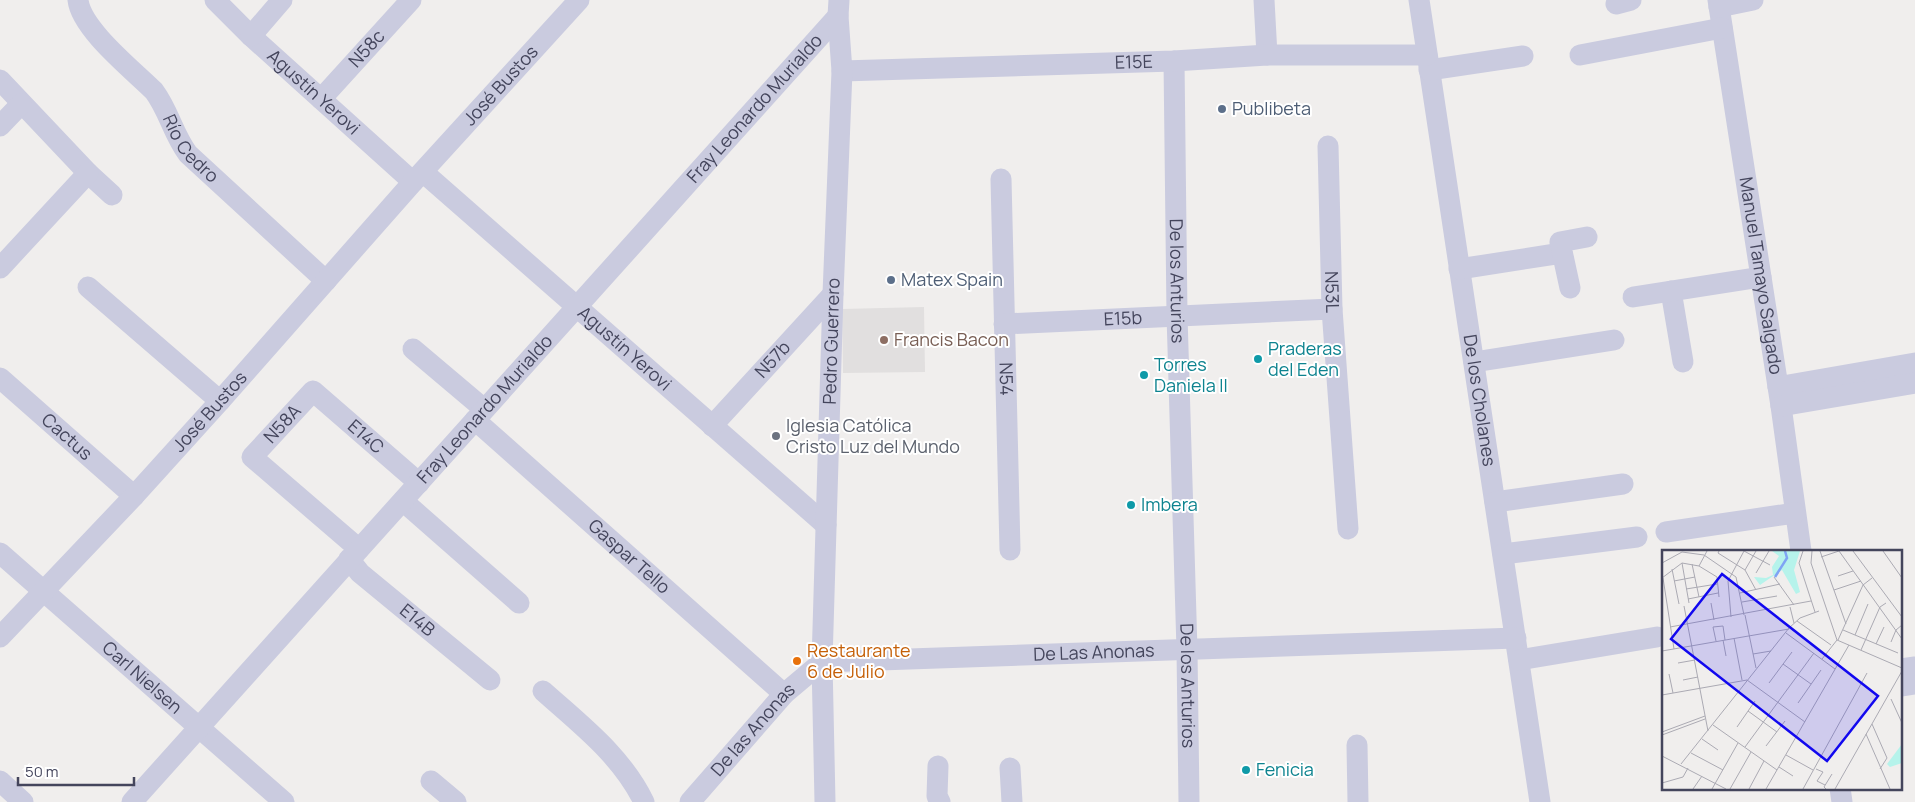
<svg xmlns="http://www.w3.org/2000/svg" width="1915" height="802" viewBox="0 0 1915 802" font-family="Manrope,sans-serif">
  <rect width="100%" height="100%" fill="#f0eeed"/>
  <path fill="#e1dfdf" d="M924,307l1,65 -82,1 -1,-64z"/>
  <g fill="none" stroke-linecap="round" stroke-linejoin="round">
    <g stroke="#cacbdf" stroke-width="21">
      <path id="s1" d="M78,0c3,29 55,70 76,91 15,20 19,43 34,63l138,127"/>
      <path id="s2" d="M215,0l36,36 162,146"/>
      <path d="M1264,0l3,55"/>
      <path id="s3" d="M1419,0l121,802"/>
      <path id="s4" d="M1718,0l63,406 20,145"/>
      <path d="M1616,4l15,-4"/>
      <path d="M1719,7l34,-7"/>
      <path d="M251,36l31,-36"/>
      <path d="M1580,55l142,-27"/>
      <path id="s5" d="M1174,61l3,254 10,335 2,152"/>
      <path d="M1429,70l94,-14"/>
      <path id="s6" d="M842,71l332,-10 93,-6h160"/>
      <path d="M0,80l88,93 24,22"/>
      <path id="s7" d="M321,99l90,-99"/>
      <path d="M0,126l21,-22"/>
      <path id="s8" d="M1328,146l4,163 16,220"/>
      <path id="s9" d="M423,172l403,353"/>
      <path id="s10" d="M1001,179l9,371"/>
      <path d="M0,268l88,-95"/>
      <path d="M1459,269l103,-16"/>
      <path d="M88,287l132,114"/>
      <path d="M1570,288l-10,-46 27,-5"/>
      <path d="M1671,291l12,71"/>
      <path d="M1633,297l128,-20"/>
      <path id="s11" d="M1004,324l328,-15"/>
      <path d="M413,349l71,60"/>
      <path d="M1474,362l140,-22"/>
      <path id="s12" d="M0,378l134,118"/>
      <path d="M1778,387l137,-24"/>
      <path d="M1781,406l134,-23"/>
      <path id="s13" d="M475,420l309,274"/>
      <path id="s14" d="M712,426l121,-132"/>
      <path d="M403,501l116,102"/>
      <path d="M1495,502l128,-18"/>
      <path d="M1666,532l129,-19"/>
      <path id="s15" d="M359,549l-107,-92 61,-66 106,92"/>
      <path id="s16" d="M0,553l284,249"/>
      <path d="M1503,554l134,-17"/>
      <path id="s17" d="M349,559l11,14 130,107"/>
      <path id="s18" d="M0,637l134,-141 86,-95 193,-219 166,-182"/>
      <path d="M1519,660l138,-23"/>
      <path id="s19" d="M822,662l694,-24"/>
      <path d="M1901,669l14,-2"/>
      <path d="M1901,686l14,-2"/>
      <path d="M543,691c38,34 78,64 101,111"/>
      <path d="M1357,745l1,57"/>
      <path d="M938,766l-1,30 3,6"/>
      <path d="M1010,768l2,34"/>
      <path d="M0,781l23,21"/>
      <path d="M431,781l25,21"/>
      <path d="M1840,788l2,14"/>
      <path id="s20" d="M132,802l706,-786"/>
      <path id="s21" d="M690,802l94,-108 38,-32"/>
      <path id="s22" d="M825,802l-3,-140 11,-368 9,-223 -4,-55 1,-16"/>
    </g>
  </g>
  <g fill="#5c6f8a" stroke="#fff" stroke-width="2">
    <circle cx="1222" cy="109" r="5"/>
    <circle cx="891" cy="280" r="5"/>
  </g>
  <circle fill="#8d6e63" stroke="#fff" stroke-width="2" cx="884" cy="340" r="5"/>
  <g fill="#0f9aa8" stroke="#fff" stroke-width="2">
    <circle cx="1258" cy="359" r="5"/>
    <circle cx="1144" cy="375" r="5"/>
    <circle cx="1131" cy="505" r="5"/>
    <circle cx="1246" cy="770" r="5"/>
  </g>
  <circle fill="#6b7280" stroke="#fff" stroke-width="2" cx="776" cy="436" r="5"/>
  <circle fill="#e8710a" stroke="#fff" stroke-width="2" cx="797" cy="661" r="5"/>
  <g text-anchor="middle" stroke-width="4" stroke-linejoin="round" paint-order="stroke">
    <g font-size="18" fill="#44455c" stroke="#fff">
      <text dy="6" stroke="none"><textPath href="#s7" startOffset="68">N58c</textPath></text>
      <text dy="6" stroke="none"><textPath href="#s6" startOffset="292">E15E</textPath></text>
      <text dy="6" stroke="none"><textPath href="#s18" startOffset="745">José Bustos</textPath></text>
      <text dy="6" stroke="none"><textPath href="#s2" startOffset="135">Agustín Yerovi</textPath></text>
      <text dy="6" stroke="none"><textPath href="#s20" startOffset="932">Fray Leonardo Murialdo</textPath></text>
      <text dy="6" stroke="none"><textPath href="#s1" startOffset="189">Río Cedro</textPath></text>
      <text dy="6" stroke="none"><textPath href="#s4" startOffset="279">Manuel Tamayo Salgado</textPath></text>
      <text dy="6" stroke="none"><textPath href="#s5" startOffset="220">De los Anturios</textPath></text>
      <text dy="6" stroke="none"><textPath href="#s8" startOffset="146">N53L</textPath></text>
      <text dy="6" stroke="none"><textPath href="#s11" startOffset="119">E15b</textPath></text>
      <text dy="6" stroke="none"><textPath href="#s22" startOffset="461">Pedro Guerrero</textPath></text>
      <text dy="6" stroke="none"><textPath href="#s9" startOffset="268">Agustín Yerovi</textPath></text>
      <text dy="6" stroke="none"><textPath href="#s14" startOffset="90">N57b</textPath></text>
      <text dy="6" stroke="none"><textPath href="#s10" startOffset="200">N54</textPath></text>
      <text dy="6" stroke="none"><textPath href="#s3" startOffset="405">De los Cholanes</textPath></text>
      <text dy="6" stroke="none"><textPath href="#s20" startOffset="528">Fray Leonardo Murialdo</textPath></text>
      <text dy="6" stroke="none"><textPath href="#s18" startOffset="308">José Bustos</textPath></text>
      <text dy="6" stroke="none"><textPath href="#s15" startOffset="186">N58A</textPath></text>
      <text dy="6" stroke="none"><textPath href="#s12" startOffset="89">Cactus</textPath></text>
      <text dy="6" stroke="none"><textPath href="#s15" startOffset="301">E14C</textPath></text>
      <text dy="6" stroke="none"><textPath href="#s13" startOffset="206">Gaspar Tello</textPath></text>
      <text dy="6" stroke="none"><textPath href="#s17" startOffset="92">E14B</textPath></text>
      <text dy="6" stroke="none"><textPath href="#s19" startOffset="272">De Las Anonas</textPath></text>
      <text dy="6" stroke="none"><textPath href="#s16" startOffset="189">Carl Nielsen</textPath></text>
      <text dy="6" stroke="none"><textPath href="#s5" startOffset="625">De los Anturios</textPath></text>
      <text dy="6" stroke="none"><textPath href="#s21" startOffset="96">De las Anonas</textPath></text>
    </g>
    <g font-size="18" fill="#4e5e75" stroke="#fff" text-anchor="start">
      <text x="1232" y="115">Publibeta</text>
      <text x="901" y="286">Matex Spain</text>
    </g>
    <g font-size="18" fill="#785e54" stroke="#fff" text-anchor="start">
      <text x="894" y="346">Francis Bacon</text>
    </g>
    <g font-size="18" fill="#0d838f" stroke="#fff" text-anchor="start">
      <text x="1268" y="355">Praderas<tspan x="1268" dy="21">del Eden</tspan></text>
      <text x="1154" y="371">Torres<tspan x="1154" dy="21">Daniela II</tspan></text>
      <text x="1141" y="511">Imbera</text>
      <text x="1256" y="776">Fenicia</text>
    </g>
    <g font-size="18" fill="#5b616d" stroke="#fff" text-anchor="start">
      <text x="786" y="432">Iglesia Católica<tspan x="786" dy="21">Cristo Luz del Mundo</tspan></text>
    </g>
    <g font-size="18" fill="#c56008" stroke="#fff" text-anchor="start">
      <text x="807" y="657">Restaurante<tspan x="807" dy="21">6 de Julio</tspan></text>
    </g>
  </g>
  <g transform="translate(1662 550)">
    <rect width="240" height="240" fill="#f0eeed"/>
    <path d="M110,1h28l-6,19 6,22 -4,2 -14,-24 -22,15 -6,-8 12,1 7,-3 -1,-8 7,-11zM240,194v19l-12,4 -3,-3z" fill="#b6f3eb"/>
    <path fill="none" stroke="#7fa4f4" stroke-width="2.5" d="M113,27l12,-19 -2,-7"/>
    <path fill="none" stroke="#abaab3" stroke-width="1" d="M57,1l-1,2 27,17 11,20M141,1l-4,12 16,49M150,1l-1,12 26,77M158,1l26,73M177,1l63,88M191,1l49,66M221,1l19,27M159,7l18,-6M0,13l20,-11 22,3 32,22 8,38M20,13l7,40M30,14l7,33M37,16l8,-15M10,19l7,35M83,20l11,-19M94,23l13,-22M176,26l15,-5M112,27l20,28M0,28l20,-15 17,3 18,11 2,20M1,28l11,71M12,31l21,-4M24,39l31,-5M172,40l27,-9M78,43l40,-9M26,49l30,-6M80,52l35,-6M49,53l3,17M22,56l24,125M128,57l4,16M83,65l11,53M69,67l-3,-36 16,-30 26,14M135,71l34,24M8,77l141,-26M181,80l55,23M124,83l49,36M193,85l13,-31M72,88l8,42M61,90l3,16M175,90l65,28M176,90l25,-55 9,-7M54,91l-3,-14 10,-1 2,14M229,92l5,-12 6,-5M214,94l8,-17M199,100l19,-43 6,-4M0,101l127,-22M91,104l18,-3M160,109l15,-19M16,113l17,-3M121,114l28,20M7,124l4,19M21,130l15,-3M85,130l58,42M107,133l23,-31M0,145l85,-15M229,149l11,24M136,153l23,-33M86,161l29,21M210,174l15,34 -7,11M51,175l64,45M75,177l18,-26M0,182l43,-16M204,184l24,55M0,185l43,-16M40,189l16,11M104,196l19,-25M83,197l69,-94M29,203l32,17M124,205l27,15M0,206l64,33M19,214l108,-136 11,-10 19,-7M117,217l14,9M154,219l7,3 -6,9 8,4M0,233l21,-6 5,-9M31,239l9,-13M50,239l26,-46M68,239l21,-37M87,239l15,-28M104,239l83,-144M141,239l64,-116M164,239l-2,-2 8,-13M173,239l67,-118"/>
    <path fill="#1208ef" fill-opacity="0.15" stroke="#1208ef" stroke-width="2.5" d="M60,24l156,122 -51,65 -156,-122z"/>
    <rect width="240" height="240" fill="none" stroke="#44455c" stroke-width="2.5"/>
  </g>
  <path d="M18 777v8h116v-8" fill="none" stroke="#44455c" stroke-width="2.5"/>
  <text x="25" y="777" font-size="15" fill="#44455c" stroke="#ffffff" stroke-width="4" paint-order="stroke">50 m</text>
</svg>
